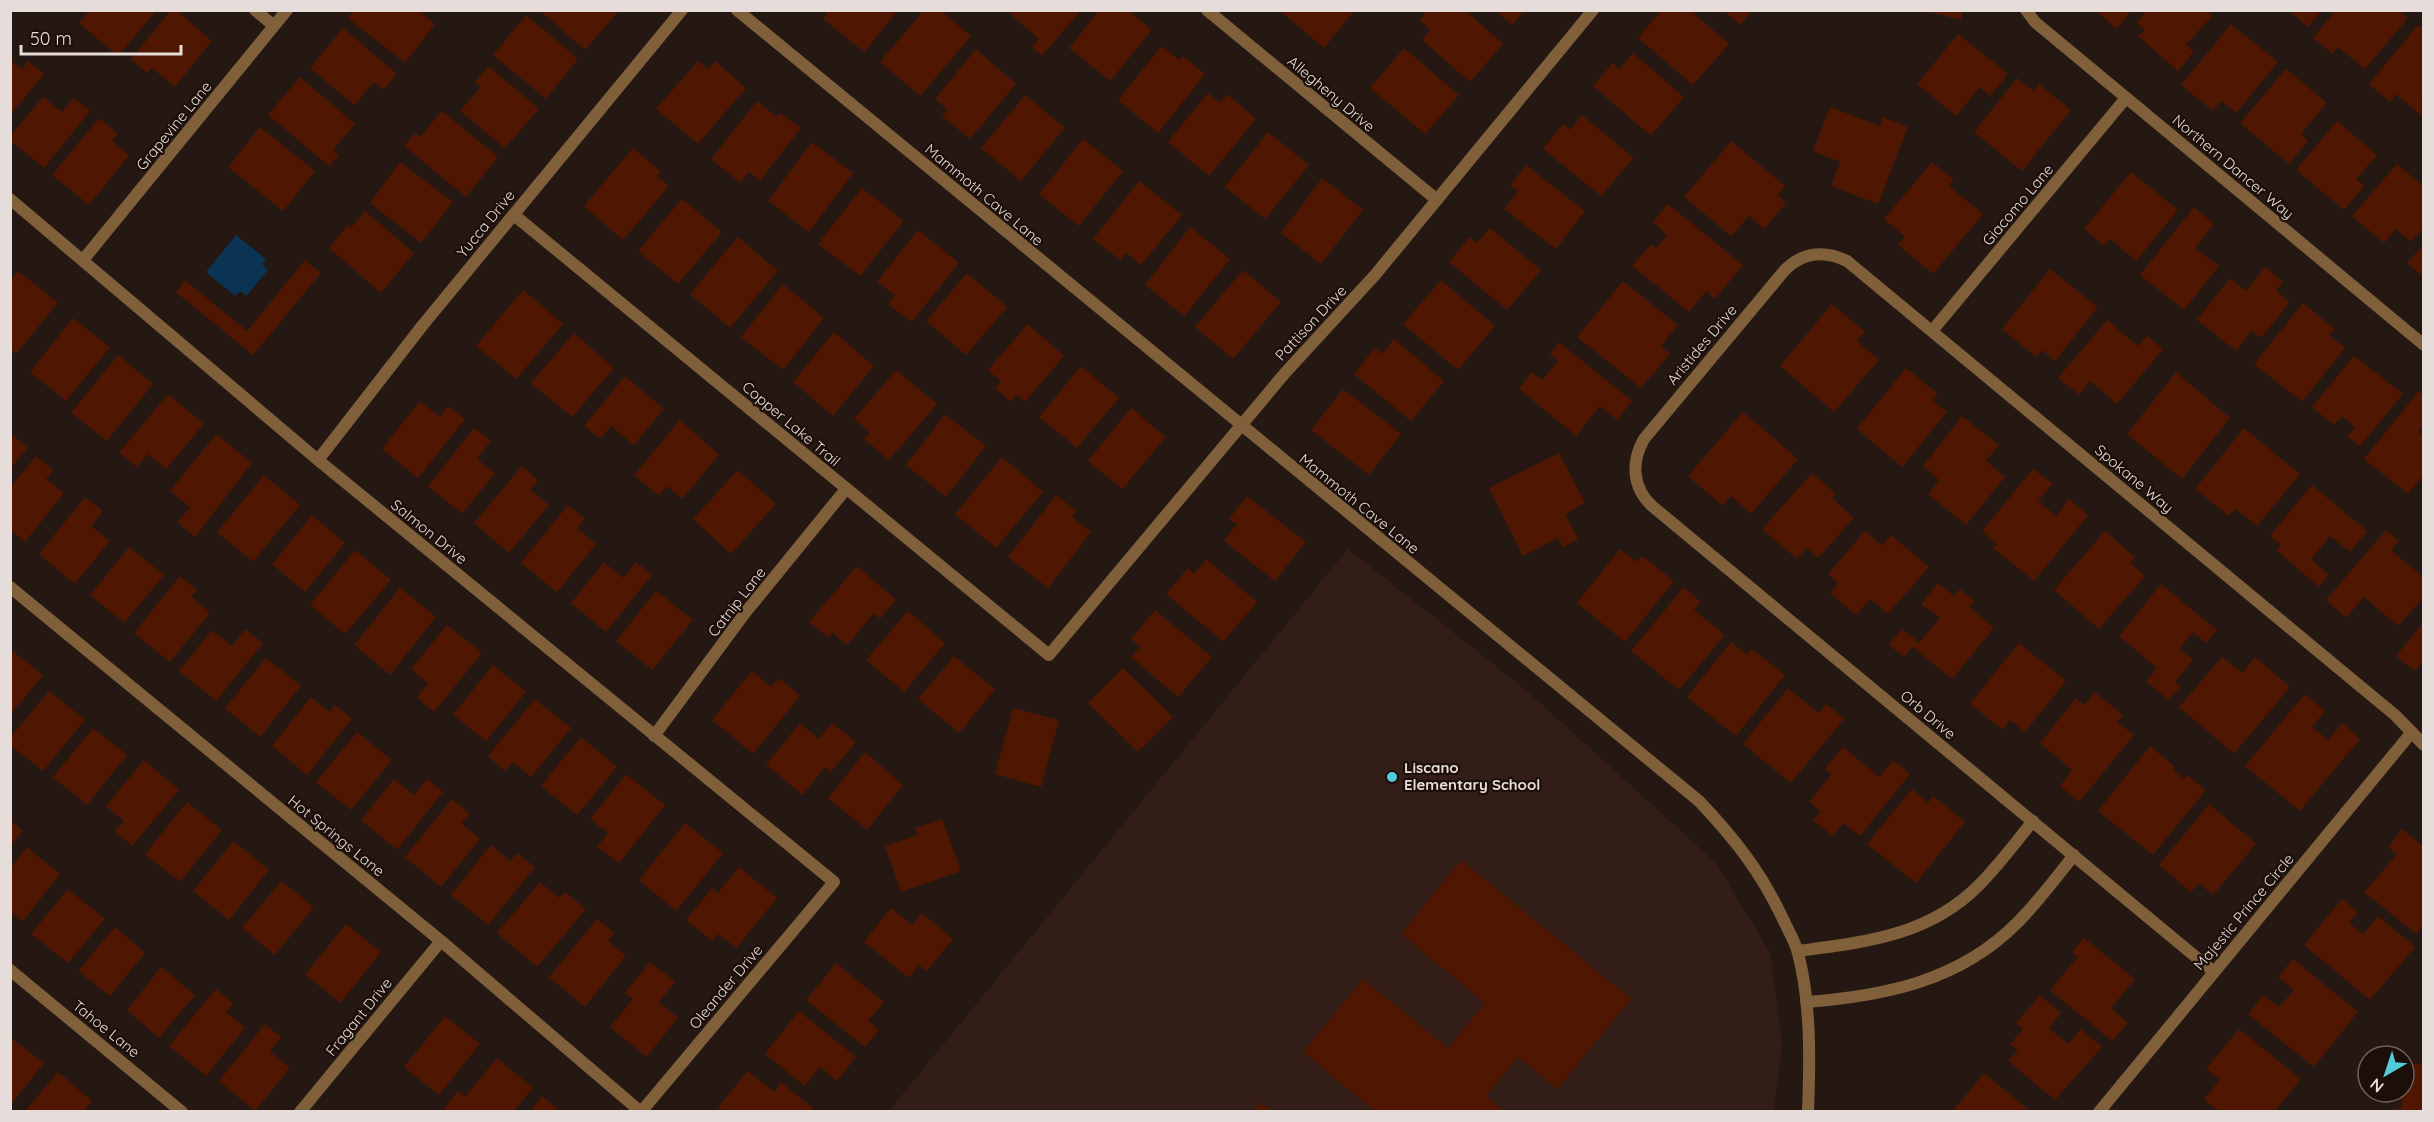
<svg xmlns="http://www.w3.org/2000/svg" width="2434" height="1122" viewBox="0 0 2434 1122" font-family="Quicksand,sans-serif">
  <rect width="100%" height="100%" fill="#251813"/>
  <path fill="#321e17" d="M1348,549l179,142 188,171 55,90 12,92 -8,67 -886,1z"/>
  <path fill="#0b3353" d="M236,235l30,24 -4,5 6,6 -22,26 -6,-5 -5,5 -29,-24z"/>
  <path fill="#4f1701" d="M90,10h67l-39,46 -39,-33z
    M171,10h5l36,31 -37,46 -23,-19 -5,5 -16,-14z
    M354,10h64l17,14 -30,39 -57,-45z
    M539,10h77l2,2 -33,38z
    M829,10h69l-34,42 -41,-33z
    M924,10h16l31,26 -51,60 -40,-34z
    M1011,10h70l-39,46 -10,-9 7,-8 -30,-26z
    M1099,10h29l24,20 -42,51 -41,-33z
    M1279,10h76l-31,38z
    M1428,10h37l38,34 -33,38 -48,-42 8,-10 -10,-10z
    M1495,10h30l-13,15z
    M1662,10h28l39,34 -36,41 -55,-47z
    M1723,10h29l-12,15z
    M1921,10h42l-2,10z
    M2095,10h37l-15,19z
    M2147,10h59l6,6 -26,29 8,7 -16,19 -40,-35 7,-6 -8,-7z
    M2288,10h34l-14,17z
    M2336,10h63l9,8 -43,51 -27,-22 -5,7 -20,-16z
    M526,15l52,44 -32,40 -53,-44z
    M2231,24l47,38 -42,51 -15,-12 -8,10 -32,-26z
    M2418,25l6,5 -3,85 -25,-21 -6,8 -21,-18z
    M343,28l54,46 -14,16 -9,-8 -20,23 -44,-37z
    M1958,34l50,40 -18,22 -10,-9 -24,29 -39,-32z
    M1162,46l17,14 4,-4 22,18 -47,59 -40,-33z
    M1404,48l55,47 -34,39 -55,-46z
    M976,49l40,35 -46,55 -28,-23 5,-7 -12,-10z
    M1633,53l51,44 -33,39 -58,-50 20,-23 6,6z
    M10,60l12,9 6,-8 16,13 -34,41z
    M698,61l10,8 7,-8 31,27 -48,56 -42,-35z
    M488,66l51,43 -34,39 -45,-37 21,-24 -6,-5z
    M2286,69l41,34 -26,31 7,7 -19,23 -49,-41z
    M300,77l55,47 -22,26 6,5 -10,11 -61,-51z
    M2017,78l17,13 5,-7 32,26 -49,61 -48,-39z
    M1208,93l12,10 7,-9 29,25 -47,57 -41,-34z
    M1025,95l40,33 -44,53 -40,-33z
    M43,97l19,15 12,-14 16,13 -46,57 -34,-28v-4z
    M757,101l20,16 3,-4 21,15 -41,53 -11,-9 -9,11 -29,-24z
    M1830,107l50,19 3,-9 25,10 -30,77 -47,-18 9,-24 -27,-11z
    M442,111l56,46 -32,40 -62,-51 11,-13 5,4z
    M1582,115l52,43 -33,38 -58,-47 20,-25 7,6z
    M99,118l19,16 -6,7 17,14 -40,50 -37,-30z
    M2337,121l40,34 -21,24 8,7 -20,24 -48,-40z
    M260,127l55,44 -32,40 -55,-44z
    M1268,132l41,33 -44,54 -40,-32z
    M1083,139l40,32 -44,55 -40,-32z
    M1731,141l54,45 -7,9 8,8 -22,26 -15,-13 -18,20 -47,-39z
    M812,142l41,31 -44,59 -41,-31z
    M633,148l28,24 -4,4 12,10 -46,54 -39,-34z
    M400,162l53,40 -32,41 -51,-40z
    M1932,162l22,18 -5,6 34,28 -50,60 -35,-29 7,-8 -21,-18z
    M2397,164l27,23v40l-13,15 -15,-13 -12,14 -32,-27z
    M1526,165l59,46 -29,38 -52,-40 14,-18 -8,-6z
    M2131,172l47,38 -42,51 -26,-22 -6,7 -20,-17z
    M1322,178l41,32 -42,54 -40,-31z
    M1139,181l43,34 -41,50 -15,-12 -6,7 -27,-21z
    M862,188l42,33 -44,55 -42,-32z
    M682,199l40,33 -44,52 -40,-33z
    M1668,204l75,61 -28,34 -9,-8 -17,21 -57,-46 19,-22 5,4 11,-13 -14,-13z
    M2194,207l20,17 -19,24 24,18 -35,44 -44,-35z
    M365,211l49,42 -33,40 -52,-45 19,-23 3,3z
    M1190,227l40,32 -46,57 -39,-31z
    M1490,228l51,42 -34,40 -58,-48 21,-25 7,6z
    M918,230l41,33 -47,59 -24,-18 7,-9 -18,-13z
    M738,237l40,34 -48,57 -40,-34z
    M2424,244v33l-17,-14z
    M305,260l16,13 -68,82 -77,-63 9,-12 62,51z
    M2265,267l18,15 -7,9 14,11 -29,36 -9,-7 -16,20 -39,-31 33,-42 16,13z
    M2050,269l48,38 -43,54 -13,-11 -6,7 -34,-28z
    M1243,270l38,32 -48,57 -38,-32z
    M18,271l40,32 -42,51 -6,-5v-68z
    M967,273l40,34 -41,48 -40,-34z
    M1441,280l54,46 -37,44 -55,-46z
    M1623,281l55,44 -17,21 9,8 -29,34 -64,-51z
    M783,284l41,34 -41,52 -42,-33z
    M523,290l40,34 -47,55 -40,-33z
    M2303,303l32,26 -6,6 16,13 -43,54 -48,-38z
    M1832,304l33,28 -8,9 22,19 -45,52 -54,-46z
    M73,318l37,29 -44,54 -36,-29z
    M2107,320l31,26 9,-10 16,13 -46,55 -27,-23 -11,14 -21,-17z
    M1028,324l36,32 -39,46 -8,-7 -6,7 -16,-14 6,-7 -13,-11z
    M834,332l40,34 -41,50 -40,-34z
    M574,333l40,35 -42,49 -41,-34z
    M1394,339l50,42 -33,40 -57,-47 21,-26 7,6z
    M1559,342l73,59 -15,19 -17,-14 -24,30 -57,-47 13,-17 10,8 16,-19 -8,-7z
    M118,355l35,29 -46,57 -36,-28z
    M2354,356l49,38 -43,52 -13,-10 8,-9 -13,-11 -8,9 -22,-18z
    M1081,366l38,32 -42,50 -38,-31z
    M1906,368l32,26 -6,6 15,12 -45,55 -45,-38z
    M896,370l41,34 -48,56 -25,-21 6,-7 -16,-13z
    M2176,372l54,46 -48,61 -55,-45z
    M625,376l39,33 -30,36 -23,-19 -11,13 -16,-13z
    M1343,389l58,45 -32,41 -58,-45z
    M2419,391l5,4v30l-6,7 6,4v38l-16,20 -44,-35z
    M168,394l36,30 -38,45 -18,-15 -11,13 -18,-14z
    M420,401l20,16 8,-11 17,13 -47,59 -36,-29z
    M1131,408l35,29 -44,52 -34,-28z
    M1743,412l55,47 -47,55 -20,-18 -8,10 -35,-30z
    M945,414l41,32 -40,51 -40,-32z
    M1962,416l37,29 -13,16 19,16 -39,48 -38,-31 11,-14 -16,-14z
    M680,420l39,35 -37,44 -15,-13 -8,10 -25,-21z
    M474,428l17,13 -14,18 18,14 -33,41 -34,-28z
    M2244,428l56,46 -43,52 -22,-17 -6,7 -34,-27z
    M10,433l18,15 -18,21z
    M216,434l36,29 -57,74 -18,-15 13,-15 -20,-16z
    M1559,453l26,50 -20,11 13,25 -15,8 -5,-9 -35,18 -34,-68z
    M36,456l17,14 -7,9 18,14 -39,49 -15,-12v-43z
    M1002,457l41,35 -47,56 -41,-34z
    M522,466l16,14 -8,9 19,16 -40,48 -35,-30z
    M2033,469l20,15 -15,17 18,15 13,-17 19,16 -54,66 -41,-33 4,-4 -15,-13z
    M738,470l38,34 -45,50 -38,-35z
    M1812,473l24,21 -4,4 22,20 -36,40 -11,-10 -10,11 -35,-30z
    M264,475l36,30 -47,57 -36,-30z
    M2312,485l55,46 -17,21 -20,-16 -19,23 18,16 -10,12 -43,-37 5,-5 -11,-9z
    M1056,495l20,16 -4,6 19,15 -43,56 -40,-31z
    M1247,496l59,46 -31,39 -51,-40 13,-17 -8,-5z
    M85,497l18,14 -12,15 19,15 -35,43 -36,-30z
    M568,505l17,13 -8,10 19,16 -39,48 -36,-29z
    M312,515l33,28 -40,49 -33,-28z
    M2386,530l13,11 -8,9 33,28v19l-26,29 -34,-29 -18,21 -20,-18z
    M1865,531l17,15 9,-11 38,32 -41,47 -18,-15 -14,16 -26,-22 8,-10 -10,-9z
    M2105,531l30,26 -5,6 15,13 -46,53 -45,-39z
    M129,547l35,28 -40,48 -34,-28z
    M1620,549l17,13 5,-6 32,25 -49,61 -48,-39z
    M355,550l36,30 -46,54 -35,-29z
    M1206,559l51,43 -34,40 -57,-48 22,-26 6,6z
    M604,562l19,16 13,-16 16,13 -46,57 -35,-29z
    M857,566l39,34 -16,19 -6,-6 -27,32 -15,-13 -4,5 -19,-15z
    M180,576l17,14 -6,7 19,16 -40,49 -36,-29z
    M1938,583l16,13 6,-7 14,12 -5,6 25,21 -42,51 -39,-32 -9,10 -15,-12 13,-16 17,14 21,-25 -19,-14z
    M2161,584l56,46 -11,13 -13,-11 -14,17 14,11 -18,22 6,5 -12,13 -23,-19 11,-13 -38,-32z
    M1684,587l17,15 -7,8 31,25 -46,55 -48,-39z
    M400,588l36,29 -46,58 -36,-30z
    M656,591l37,29 -41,50 -36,-29z
    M1155,610l57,47 -34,40 -47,-40 9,-10 -9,-8z
    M908,611l37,32 -41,49 -38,-32z
    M2424,622v38l-9,11 -19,-15z
    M447,625l35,28 -48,59 -17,-14 11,-15 -17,-14z
    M245,629l18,14 -47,58 -37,-30 33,-41 20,16z
    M1731,642l17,13 4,-6 33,26 -49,61 -49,-39z
    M2019,643l47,38 -41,51 -15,-12 -7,10 -33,-26z
    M10,649l33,26 -33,40z
    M954,656l41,33 -36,44 -41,-34z
    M2222,657l20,16 13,-16 35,30 -56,67 -55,-47z
    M266,658l35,28 -41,51 -35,-29z
    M493,665l33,27 -40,49 -33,-26z
    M1123,668l50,49 -35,35 -50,-49z
    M752,671l19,16 8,-9 21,18 -47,58 -41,-34z
    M1788,688l31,25 7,-9 18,15 -53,64 -48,-39z
    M49,691l36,29 -42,51 -33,-26v-7z
    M2095,692l28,23 -6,7 17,13 -55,67 -19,-16 12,-16 -32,-27 36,-45 8,7z
    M2305,694l20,17 -13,16 16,13 14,-17 18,16 -60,72 -55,-45z
    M311,697l19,15 5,-7 17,14 -45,56 -35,-29z
    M535,699l36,29 -40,49 -18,-15 -8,9 -17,-15z
    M1013,708l46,12 -18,67 -46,-13z
    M800,723l19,16 13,-16 24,19 -25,30 -6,-5 -22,28 -37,-30z
    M93,728l34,27 -40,50 -34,-28z
    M357,732l35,28 -41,50 -35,-28z
    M581,737l36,30 -40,48 -36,-29z
    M2150,746l25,21 -2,3 11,9 3,-4 19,15 -53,65 -55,-44z
    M1843,747l36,30 14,-17 17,14 -50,62 -17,-13 -10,13 -20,-16 8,-9 -12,-9 23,-28 -7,-5z
    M865,752l38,33 -36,45 -39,-32z
    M144,760l35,30 -47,56 -17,-15 9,-10 -18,-15z
    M626,774l39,31 -46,58 -22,-16 11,-14 -18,-14z
    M394,779l20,16 13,-16 16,13 -46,58 -36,-30z
    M1912,789l16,14 5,-7 32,26 -49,61 -49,-39z
    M452,799l18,15 -9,9 19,16 -39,48 -36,-30z
    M187,802l35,28 -42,52 -35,-28z
    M2209,804l47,40 -43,51 -14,-12 -8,9 -32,-27z
    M942,819l19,52 -60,21 -16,-46 33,-11 -3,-7z
    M10,820l13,11 -13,15z
    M685,823l38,30 -47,58 -37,-31z
    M2402,829l22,18v77l-8,10 -52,-42 33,-37 -9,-8z
    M233,841l36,29 -40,50 -36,-29z
    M491,845l19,16 7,-8 18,14 -47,58 -37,-30z
    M27,847l33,27 -37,47 -13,-10v-43z
    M1461,860l170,139 -74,90 -39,-32 -32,39 19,16h-129l-73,-60 60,-73 85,69 37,-45 -84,-69z
    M739,867l38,31 -41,50 -18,-14 -6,7 -26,-21 26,-32 6,5z
    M281,881l33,26 -39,48 -33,-27z
    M540,882l19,16 6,-6 21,17 -49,58 -40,-34z
    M68,889l37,30 -37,44 -37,-29z
    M2342,899l16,13 -9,11 14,11 15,-18 37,31 -45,53 -66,-55z
    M891,908l21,17 10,-12 31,26 -26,32 -8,-6 -10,13 -45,-36z
    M597,919l17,14 -6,8 18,15 -41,51 -36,-30z
    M346,924l35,28 -41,51 -35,-29z
    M115,927l30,26 -35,43 -32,-25z
    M2084,938l51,41 -24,29 17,15 -16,18 -62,-51 28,-33 -6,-5z
    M2293,959l65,53 -44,55 -66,-53 15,-19 16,12 15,-17 -16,-13z
    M650,962l25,20 -16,20 19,16 -32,39 -36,-30 23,-28 -8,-6z
    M836,963l48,39 -16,19 11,9 -14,17 -59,-47z
    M161,967l34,28 -36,43 -32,-28z
    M216,989l17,14 -7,9 19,16 -39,48 -37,-30z
    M2040,995l21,18 -12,15 19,16 13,-15 21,18 -47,53 -47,-39 10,-11 -8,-6 13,-15 -7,-6z
    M799,1011l57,46 -19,24 -17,-14 -15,19 -40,-32z
    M445,1016l35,28 -41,51 -35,-28z
    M265,1024l16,13 -11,14 20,17 -35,43 -36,-30z
    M2239,1029l62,50 -27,33h-55l-15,-13 16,-19 -14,-11z
    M10,1037l34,26 -34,43z
    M497,1058l36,30 -20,24 -70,-2 15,-19 7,6z
    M2424,1063v49h-30v-3l7,-1 3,-43z
    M748,1071l26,21 7,-10 32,26 -3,4h-87l-5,-5z
    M58,1072l34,29 -9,11h-59z
    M1984,1073l47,39h-79z
    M542,1096l19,16h-31z
    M1261,1102l12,10h-20z"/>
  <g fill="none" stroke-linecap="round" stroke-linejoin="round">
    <path stroke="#80603b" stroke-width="12" d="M255,10l19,16
      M737,10l962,791c36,38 62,71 84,118 5,11 12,22 15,34 13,50 12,107 10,159
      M1207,10l230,190
      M2026,10l9,12 389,323
      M10,199l308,261 516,422 -193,230
      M514,215l535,440 236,-282 90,-98 218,-265
      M83,260l204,-250
      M1932,331l194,-233
      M318,460l104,-134 260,-316
      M10,587l431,354 200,171
      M654,736l91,-123 101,-124
      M1798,951c67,-9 131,-15 181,-66 20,-20 36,-42 54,-64
      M10,970l172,142
      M2214,972l-562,-466c-20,-19 -21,-44 -8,-67l140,-168c18,-19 40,-21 63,-10l548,454 29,30
      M1806,1002c79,-6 154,-21 212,-80 20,-20 38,-44 56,-67
      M300,1112l141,-171
      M2099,1112l313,-380"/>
  </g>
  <circle fill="#53cbda" stroke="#1c0f0a" stroke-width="2" cx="1392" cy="777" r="6"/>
  <g text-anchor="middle" stroke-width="4.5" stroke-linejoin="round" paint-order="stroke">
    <g font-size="15" fill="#e6dcd9" stroke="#1c0f0a">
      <text transform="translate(1331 94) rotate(40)" y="5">Allegheny Drive</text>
      <text transform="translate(174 126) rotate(-51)" y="5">Grapevine Lane</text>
      <text transform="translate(2233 167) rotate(40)" y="5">Northern Dancer Way</text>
      <text transform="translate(984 195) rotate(40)" y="5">Mammoth Cave Lane</text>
      <text transform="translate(2018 205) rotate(-50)" y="5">Giacomo Lane</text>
      <text transform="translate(486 224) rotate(-51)" y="5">Yucca Drive</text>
      <text transform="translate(1311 323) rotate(-47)" y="5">Pattison Drive</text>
      <text transform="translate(1702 345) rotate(-50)" y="5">Aristides Drive</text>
      <text transform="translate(791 424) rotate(40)" y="5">Copper Lake Trail</text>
      <text transform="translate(2134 479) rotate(40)" y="5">Spokane Way</text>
      <text transform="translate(1359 504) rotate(39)" y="5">Mammoth Cave Lane</text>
      <text transform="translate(429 532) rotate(39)" y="5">Salmon Drive</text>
      <text transform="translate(737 602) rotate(-52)" y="5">Catnip Lane</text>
      <text transform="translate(1928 715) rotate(40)" y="5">Orb Drive</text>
      <text transform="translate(336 836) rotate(39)" y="5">Hot Springs Lane</text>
      <text transform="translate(2244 912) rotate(-50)" y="5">Majestic Prince Circle</text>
      <text transform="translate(726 987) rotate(-50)" y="5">Oleander Drive</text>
      <text transform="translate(359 1017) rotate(-51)" y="5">Fragant Drive</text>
      <text transform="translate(106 1029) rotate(39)" y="5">Tahoe Lane</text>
    </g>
    <g font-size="15" font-weight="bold" fill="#e6dcd9" stroke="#1c0f0a" text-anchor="start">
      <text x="1404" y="773">Liscano<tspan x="1404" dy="17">Elementary School</tspan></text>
    </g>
  </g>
  <rect width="2434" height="1122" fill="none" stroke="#e6dcd9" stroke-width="24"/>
  <g transform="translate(2386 1074) rotate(219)"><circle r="28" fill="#1c0f0a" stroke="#6d615d" stroke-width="1.5"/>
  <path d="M0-4.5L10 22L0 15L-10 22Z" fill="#53cbda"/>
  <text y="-9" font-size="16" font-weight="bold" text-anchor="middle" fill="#e6dcd9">N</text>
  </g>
  <path d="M21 45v9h160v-9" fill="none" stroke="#e6dcd9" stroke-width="3"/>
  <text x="30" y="45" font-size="18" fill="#e6dcd9" stroke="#1c0f0a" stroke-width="4.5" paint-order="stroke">50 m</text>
</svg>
